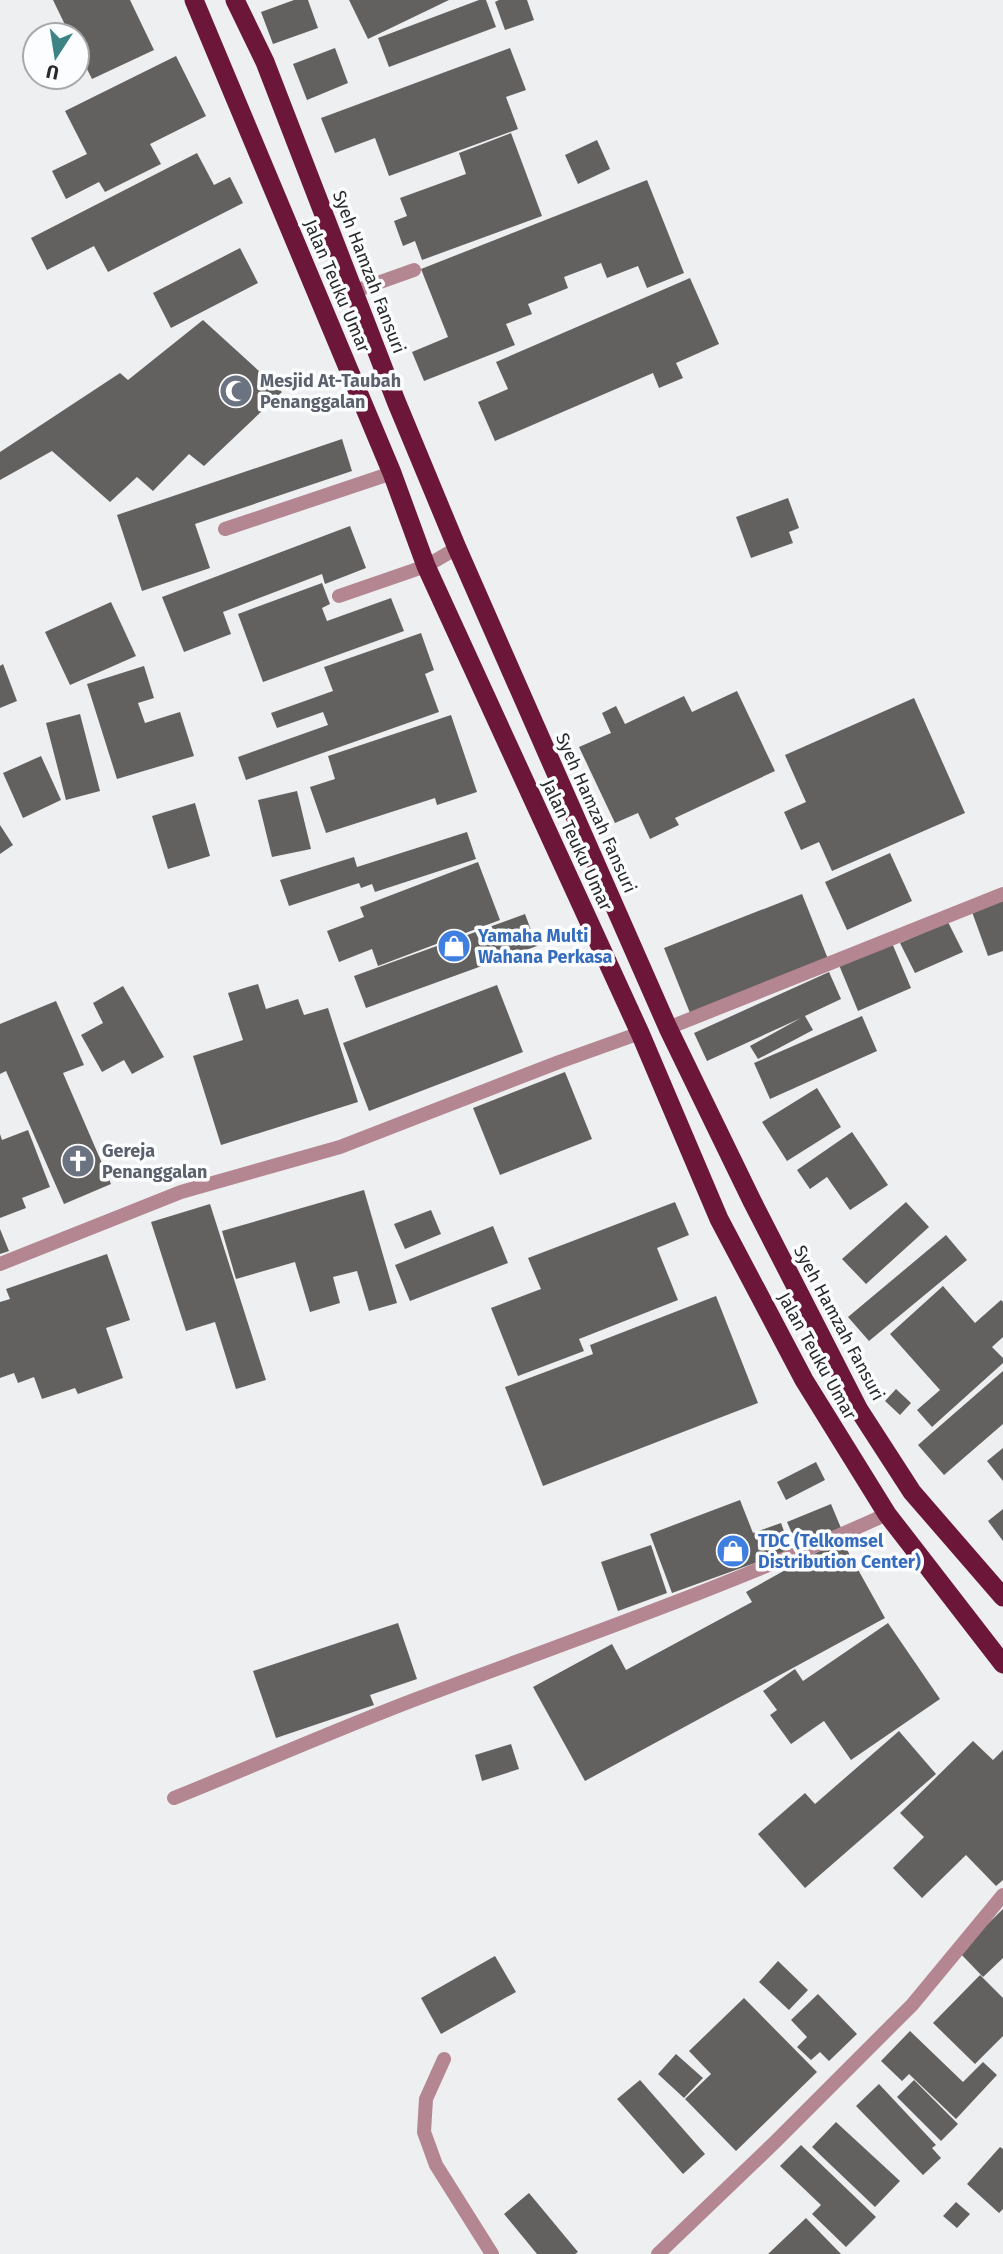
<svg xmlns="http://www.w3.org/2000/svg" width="1003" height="2254" viewBox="0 0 1003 2254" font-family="'Fira Sans',sans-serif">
  <rect width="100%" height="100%" fill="#eeeff1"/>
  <path fill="#636160" d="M53,0h77l24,50 -62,29 -15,-30v-14h-7z
    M294,0h14l10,28 -45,16 -12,-32z
    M349,0h100l-81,39z
    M479,0h7l10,27 -107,40 -11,-29z
    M499,0h28l7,20 -29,10 -10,-28z
    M335,48l13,35 -41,17 -14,-36z
    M510,48l16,42 -20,7 12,32 -129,47 -14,-38 -40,15 -14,-35z
    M176,56l30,60 -56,28 11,20 -56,28 -6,-10 -33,17 -14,-28 35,-17 -22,-43z
    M511,133l31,83 -120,44 -7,-19 -12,5 -9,-25 13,-5 -7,-18 66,-24 -7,-21z
    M597,140l13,29 -32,15 -13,-29z
    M197,153l17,32 16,-8 13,26 -135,69 -14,-26 -47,24 -16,-32z
    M647,180l37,93 -37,15 -9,-22 -31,12 -6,-15 -37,14 4,11 -40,16 4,10 -26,10 9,21 -91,36 -12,-29 36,-15 -27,-68z
    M240,248l18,35 -87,45 -18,-35z
    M690,278l29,66 -43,19 7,15 -24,10 -6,-15 -158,68 -17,-39 30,-13 -12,-27z
    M203,320l79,72 -78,74 -15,-12 -36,37 -16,-14 -27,25 -58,-51 -52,29v-28l120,-79 8,7z
    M342,439l10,32 -157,53 15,44 -68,23 -25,-76z
    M788,498l11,30 -10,4 4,11 -42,15 -15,-41z
    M350,526l16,42 -41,16 -3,-10 -99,38 8,22 -47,18 -22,-55z
    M322,583l8,21 -8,4 5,13 64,-23 13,33 -141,51 -25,-68z
    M111,602l25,54 -66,29 -25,-53z
    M421,633l13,37 -9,4 14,38 -193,68 -8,-23 90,-32 -5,-13 -46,16 -6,-15 62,-22 -9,-24z
    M3,664l14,37 -17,7v-42z
    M144,666l10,32 -16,5 7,20 35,-11 14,44 -77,23 -30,-95z
    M737,691l38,80 -100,47 4,7 -29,14 -12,-26 -23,10 -36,-76 32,-14 -9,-20 14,-7 9,18 59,-28 8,16z
    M914,698l51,115 -133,58 -13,-29 -18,8 -17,-38 22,-10 -21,-47z
    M80,714l20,77 -34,9 -20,-77z
    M451,715l26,77 -40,13 -2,-7 -109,35 -16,-46 25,-8 -7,-23z
    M41,756l20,44 -38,18 -20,-45z
    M297,791l14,58 -39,8 -14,-57z
    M195,803l15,53 -42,13 -16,-53z
    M0,825l13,20 -13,9z
    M467,832l9,27 -101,33 -3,-8 -11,4 -2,-5 -70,23 -9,-26 74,-23 3,10z
    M890,853l22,48 -65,29 -22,-48z
    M478,862l22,58 -122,46 -6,-17 -33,13 -12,-31 37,-14 -4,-10z
    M802,894l26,65 -138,54 -26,-65z
    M1003,900v51l-15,5 -16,-44z
    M525,914l12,32 -171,62 -12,-32z
    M948,922l15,30 -48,21 -15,-30z
    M892,943l19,45 -53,23 -19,-46z
    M829,972l12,27 -36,17 8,14 -55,29 -8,-13 51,-28 -94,43 -13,-28z
    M258,984l8,25 32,-10 6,16 24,-7 30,94 -137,43 -28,-89 50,-16 -15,-47z
    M497,985l26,67 -154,59 -26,-68z
    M123,986l41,71 -32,17 -8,-14 -22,12 -21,-37 22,-12 -10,-20z
    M56,1001l28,64 -21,8 48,111 -47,20 -58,-133 -6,3v-50z
    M862,1016l15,35 -107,48 -16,-36z
    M565,1072l27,67 -92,36 -27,-67z
    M817,1088l24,39 -54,34 -25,-39z
    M28,1130l22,57 -28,11 4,10 -26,10v-84l2,6z
    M852,1132l36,53 -38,25 -23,-33 -17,12 -13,-19z
    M364,1190l33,113 -28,8 -12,-40 -24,6 7,26 -30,9 -15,-50 -59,17 -14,-48z
    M675,1202l14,33 -32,13 21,52 -99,39 5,12 -66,25 -27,-68 50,-19 -13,-31z
    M906,1202l23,25 -63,57 -24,-25z
    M210,1204l56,176 -30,9 -21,-67 -29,9 -35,-109z
    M431,1210l10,24 -36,15 -11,-25z
    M493,1226l15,37 -98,38 -15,-36z
    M0,1229l9,22 -9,3z
    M946,1235l21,25 -98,81 -21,-24z
    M107,1254l23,66 -24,8 17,50 -45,16 -3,-6 -33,11 -8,-22 -16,6 -4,-10 -14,5v-76l10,-3 -4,-10z
    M943,1286l32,37 26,-23 2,2v35l-11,10 11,11v5l-71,64 -15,-17 23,-20 -50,-56z
    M716,1296l42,107 -215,83 -38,-99 88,-33 -3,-9z
    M1003,1371v53l-59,51 -26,-30z
    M896,1389l15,14 -11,12 -15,-14z
    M1003,1448v33l-16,-20z
    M816,1462l9,18 -39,20 -9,-18z
    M740,1500l13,33 28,-10 10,27 -119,43 -22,-59z
    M831,1504l10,24 -44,17 -10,-23z
    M1003,1509v32l-15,-20z
    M841,1539l44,79 -300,163 -52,-94 79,-43 14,26 126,-68 -6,-10z
    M651,1545l16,48 -49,18 -17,-49z
    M398,1623l19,56 -47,16 4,10 -98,33 -23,-67z
    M888,1623l52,76 -89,61 -27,-39 -33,23 -21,-29 7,-5 -14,-19 32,-22 8,12z
    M899,1731l37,43 -131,114 -47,-54 47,-41 10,11z
    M973,1741l20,19 10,-10v130l-7,6 -30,-31 -44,43 -29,-30 31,-31 -24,-24z
    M511,1744l8,25 -37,12 -7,-26z
    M1003,1909v49l-20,19 -24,-25z
    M495,1956l21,36 -75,42 -20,-36z
    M778,1961l30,29 -19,20 -30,-28z
    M980,1975l23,23v38l-28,28 -42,-41z
    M818,1994l39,40 -28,27 -9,-9 -9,8 -14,-13 10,-10 -16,-17z
    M744,1998l73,74 -81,79 -51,-52 26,-25 -22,-23z
    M910,2031l53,51 20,-20 14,13 -41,44 -47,-45 -7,7 -21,-20z
    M676,2054l27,24 -19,20 -26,-24z
    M640,2080l65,74 -22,20 -66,-75z
    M914,2080l44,44 -17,17 -44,-44z
    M879,2084l57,61 -4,3 9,10 -18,17 -67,-69z
    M836,2122l64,59 -25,26 -63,-60z
    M801,2145l75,72 -30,30 -34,-33 9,-9 -41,-39z
    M1000,2147l3,2v60l-4,4 -32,-29z
    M529,2193l49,59 -3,2h-38l-33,-40z
    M956,2202l14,12 -13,14 -14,-12z
    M806,2218l35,36h-73z"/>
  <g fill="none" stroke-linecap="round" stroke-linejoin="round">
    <path stroke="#b38691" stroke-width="14" d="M355,291l59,-21
      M225,529l167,-56
      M444,2059l-18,40 -2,33 12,33 56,89"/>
    <path stroke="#b38691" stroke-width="14" d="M339,596l87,-30 31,-18
      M668,1028l335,-134
      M0,1264l181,-72 159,-45 219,-85 81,-29
      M174,1798c82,-33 163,-69 245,-100 157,-59 315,-114 468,-184
      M658,2254l116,-111 138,-138 91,-110"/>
    <path stroke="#6c1639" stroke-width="19" d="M194,0l198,473 34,93 214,467 79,186 85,161 83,134 116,150
      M235,0l30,62 131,339 61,147 211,480 84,173 107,209 53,82 91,105"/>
  </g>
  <defs>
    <symbol id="mosque-disc" viewBox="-11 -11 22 22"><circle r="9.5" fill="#6b7280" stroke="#fcfdff"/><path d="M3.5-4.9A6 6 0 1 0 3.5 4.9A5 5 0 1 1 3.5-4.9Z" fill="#fff"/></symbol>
    <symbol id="shop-disc" viewBox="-11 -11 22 22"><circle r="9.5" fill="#3f7fe0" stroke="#fcfdff"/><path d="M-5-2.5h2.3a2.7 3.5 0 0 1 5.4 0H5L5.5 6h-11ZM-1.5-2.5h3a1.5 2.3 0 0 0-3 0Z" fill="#fff"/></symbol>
    <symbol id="church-disc" viewBox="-11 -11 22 22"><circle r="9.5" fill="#6b7280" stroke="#fcfdff"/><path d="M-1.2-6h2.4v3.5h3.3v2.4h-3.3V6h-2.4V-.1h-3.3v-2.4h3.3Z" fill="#fff"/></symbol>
  </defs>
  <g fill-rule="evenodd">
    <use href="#mosque-disc" x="217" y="372" width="38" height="38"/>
    <use href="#shop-disc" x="435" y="927" width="38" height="38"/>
    <use href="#church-disc" x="59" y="1142" width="38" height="38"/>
    <use href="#shop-disc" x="714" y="1532" width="38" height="38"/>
  </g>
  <g text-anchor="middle" stroke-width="7" stroke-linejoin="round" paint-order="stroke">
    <g font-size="18" fill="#292a2a" stroke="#fcfdff">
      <text transform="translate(369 272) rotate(69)" y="6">Syeh Hamzah Fansuri</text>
      <text transform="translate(337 286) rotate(67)" y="6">Jalan Teuku Umar</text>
      <text transform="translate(596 813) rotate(66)" y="6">Syeh Hamzah Fansuri</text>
      <text transform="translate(577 845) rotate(65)" y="6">Jalan Teuku Umar</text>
      <text transform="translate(839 1323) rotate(62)" y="6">Syeh Hamzah Fansuri</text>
      <text transform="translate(817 1356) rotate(61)" y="6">Jalan Teuku Umar</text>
    </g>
    <g font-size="18" font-weight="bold" fill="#5b616d" stroke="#fcfdff" text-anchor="start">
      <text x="260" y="387">Mesjid At-Taubah<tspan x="260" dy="21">Penanggalan</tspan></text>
      <text x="102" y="1157">Gereja<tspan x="102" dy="21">Penanggalan</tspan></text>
    </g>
    <g font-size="18" font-weight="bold" fill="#366cbe" stroke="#fcfdff" text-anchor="start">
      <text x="478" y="942">Yamaha Multi<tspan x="478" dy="21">Wahana Perkasa</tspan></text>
      <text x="758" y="1547">TDC (Telkomsel<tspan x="758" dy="21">Distribution Center)</tspan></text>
    </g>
  </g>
  <g transform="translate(56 56) rotate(192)"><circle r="33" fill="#fcfdff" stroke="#a8a9aa" stroke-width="2"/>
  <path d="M0-5L12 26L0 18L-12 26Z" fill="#3d8585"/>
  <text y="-10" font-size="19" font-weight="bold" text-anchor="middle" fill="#292a2a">U</text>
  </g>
</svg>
